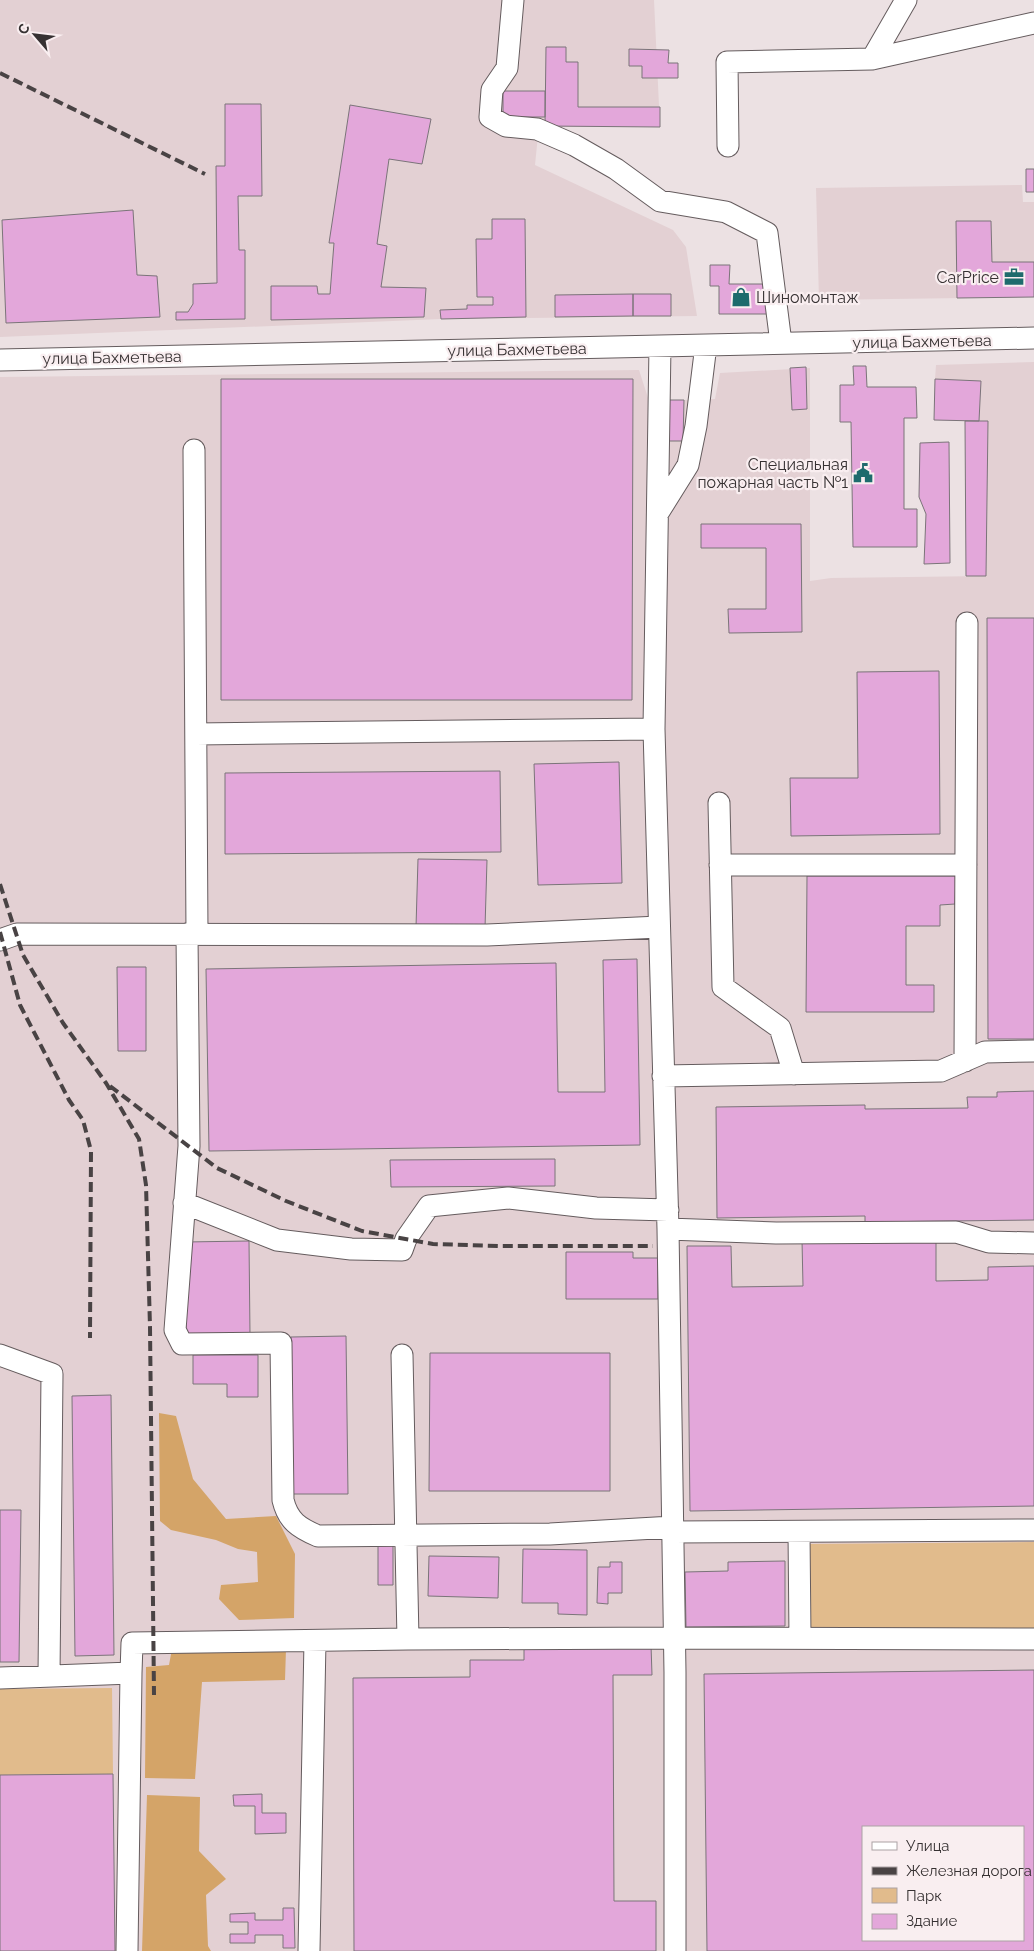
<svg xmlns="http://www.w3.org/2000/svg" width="1034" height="1951" viewBox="0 0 1034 1951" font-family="Raleway,sans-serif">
  <rect width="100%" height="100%" fill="#ece1e3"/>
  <path fill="#e3d0d3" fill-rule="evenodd" d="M0,0h654l6,127h-115l-7,8 -3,30 138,65 13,17 11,69 -256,3 -441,18z
    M1022,185l1,17h11v95l-215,3 -3,-112z
    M1034,362v1589h-1034v-1574l639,-7 10,31 66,-2 5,-26 90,-5v213l21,-3 155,-2 2,-154 -9,-1 2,-40 -46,-2 1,-14zM863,1827h160v113h-160z"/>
  <path fill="#e1bb8c" d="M1034,1542v89l-227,2 -1,-89z
    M112,1688l1,86 -113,1v-86z"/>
  <path fill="#d4a468" d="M159,1413l17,3 17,63 33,40 50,-3 19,38 -1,64 -55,2 -20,-21 2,-14 37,-3 -1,-30 -19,-3 -22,-9 -45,-10 -11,-9z
    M172,1649h114l-1,31 -83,2 -7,97 -50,-1 1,-111 23,-2z
    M147,1795l53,2 -1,54 27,28 -20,16 2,51 3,5h-69z"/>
  <path fill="#e3a7da" stroke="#7b7479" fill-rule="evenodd" d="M546,47h20v15h12v45h82v20l-115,-1z
    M629,49l40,1 -1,13h10v15h-36v-12h-13z
    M503,91h42v26h-42z
    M225,104h36l1,92h-24l1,54h6v69l-69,1v-8h12l5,-8v-20l24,-1 -1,-117h9z
    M350,105l81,14 -9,45 -33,-5 -12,85 10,2 -6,41 45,1 -2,29 -153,3v-34h46l1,8h12l4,-51h-5z
    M1026,169h8v23h-8z
    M133,210l4,65 20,1 3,41 -154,6 -4,-103z
    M492,219h33l1,98 -85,2 -1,-9 27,-1v-4h26v-8h-16l-1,-58h16z
    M956,221h35l1,41h42v35l-77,1z
    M710,265h20l-1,19h38v30h-48v-28h-9z
    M633,294h38v22h-38z
    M633,294v22l-78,1v-22z
    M853,366h13l1,21h49l1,31h-13v91h13v38h-64l-2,-125h-11v-37h14z
    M806,367l1,42 -15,1 -2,-42z
    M221,379h412l-1,321h-411z
    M935,379l46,2 -2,40 -45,-1z
    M663,400h21l-1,41h-20z
    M965,421h23l-2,155h-20z
    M949,442l1,121 -26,1 2,-50 -7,-17 1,-54z
    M701,524h100l1,108 -73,1 -1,-24h38v-61h-65z
    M987,618h47v421h-46z
    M939,671l1,163 -149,2 -1,-58h68l-1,-106z
    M619,762l3,121 -84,2 -4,-121z
    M500,771l1,81 -276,2v-81z
    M418,859l69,1 -2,68 -69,-1z
    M807,876h149l-1,28 -15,1v21h-34v59h28v27h-128z
    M637,959l3,186 -431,6 -3,-182 350,-6 2,129h47l-2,-132z
    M117,967h29v84h-28z
    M1034,1091v129l-169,2v-6l-148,2 -1,-111 149,-2v4l103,-1 -1,-11h30v-5z
    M555,1159v27l-164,1 -1,-27z
    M936,1238v43l52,-1v-13l46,-1v240l-344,5 -3,-265h44l1,41 71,-1 -1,-46z
    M249,1241l1,94 -64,1 -1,-94z
    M566,1252h67v6h25v41h-92z
    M346,1336l2,158h-55l-2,-157z
    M430,1353h180v138h-181z
    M193,1355h65v42h-31v-13h-34z
    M111,1395l3,260 -39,1 -3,-260z
    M0,1510h21l-2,152h-19z
    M378,1545h15v40h-15z
    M523,1549l64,1v65l-29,-1v-11h-36z
    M429,1556l70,1 -1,41 -70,-2z
    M785,1561v65l-99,1 -1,-55 43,-1v-9z
    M610,1562h12v31h-14v11l-11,-1 1,-36h12z
    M651,1645l1,30h-39l1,226h42v50h-302l-1,-273 117,-1v-17h54v-14z
    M1034,1670v281h-327l-3,-277zM863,1827h160v113h-160z
    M113,1774l2,177h-115v-176z
    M262,1794v19h24v20l-31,1v-28h-21l-1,-11z
    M283,1908h11l1,40h-12v-13h-28v8h-25v-9h18v-12h-18v-8l25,-1v7h28z"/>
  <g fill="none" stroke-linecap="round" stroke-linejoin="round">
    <defs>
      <path id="minor" d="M513,0l-6,68 -15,22 -2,27 16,9 31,3 37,16 42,24 44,32 66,11 41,21 14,110
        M872,59l162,-36
        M728,146l-1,-84 145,-3 34,-59
        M660,346l-6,383 14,500 7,443v279
        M0,360l1034,-22
        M194,450l3,484
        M658,513l30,-48 8,-39 10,-81
        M196,734l458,-5
        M719,803l4,184 57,41 14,46
        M720,865h246
        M187,934l2,212 -14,184 7,14 99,-1 2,157c5,21 16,28 35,36l232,-2 123,-7
        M0,940l17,-6 470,1 172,-8
        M965,1061l2,-438
        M663,1076l278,-5 44,-19 49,-1
        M184,1203l93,37 74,9 51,1 4,-11 23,-33 79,-8 88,10 72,2
        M668,1229l108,4 180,-1 33,10 45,1
        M0,1355l52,19 -3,302
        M402,1355l6,284
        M673,1532l361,-2
        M799,1532l1,106
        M0,1678l131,-5 1,-30 276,-4 267,-1 359,1
        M127,1951l4,-278
        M309,1951l6,-310"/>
    </defs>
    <use href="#minor" stroke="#655c5e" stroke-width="23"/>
    <use href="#minor" stroke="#fff" stroke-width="21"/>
    <path stroke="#494344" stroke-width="4" stroke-dasharray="10 5" stroke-linecap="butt" d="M0,73l205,101
      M0,884l23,71 40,68 43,60 33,56 7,46 4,142 4,368
      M0,932l20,73 49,95 14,20 8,31 -1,187
      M110,1086l107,82 69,33 76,30 71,13 67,2h153"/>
  </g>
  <defs>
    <symbol id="office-bare" viewBox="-9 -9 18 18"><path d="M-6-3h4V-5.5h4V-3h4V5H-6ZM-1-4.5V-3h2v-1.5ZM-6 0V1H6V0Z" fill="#1e6b6d" stroke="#f9eef0" stroke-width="2.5" paint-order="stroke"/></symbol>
    <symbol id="shop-bare" viewBox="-9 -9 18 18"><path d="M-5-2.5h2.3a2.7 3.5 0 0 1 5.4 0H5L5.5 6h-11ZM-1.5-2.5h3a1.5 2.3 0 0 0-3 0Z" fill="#1e6b6d" stroke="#f9eef0" stroke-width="2.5" paint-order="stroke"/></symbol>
    <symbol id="civic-bare" viewBox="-9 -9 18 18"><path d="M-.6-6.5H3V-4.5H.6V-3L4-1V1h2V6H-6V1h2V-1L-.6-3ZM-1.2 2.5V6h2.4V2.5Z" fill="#1e6b6d" stroke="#f9eef0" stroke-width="2.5" paint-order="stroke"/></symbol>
  </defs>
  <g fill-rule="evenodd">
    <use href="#office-bare" x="1000" y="263" width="28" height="28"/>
    <use href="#shop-bare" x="727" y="283" width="28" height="28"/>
    <use href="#civic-bare" x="849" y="459" width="28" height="28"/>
  </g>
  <g text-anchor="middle" stroke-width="4.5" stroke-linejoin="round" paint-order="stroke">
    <g font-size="16" fill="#363132" stroke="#f9eef0" text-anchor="end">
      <text x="999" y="283">CarPrice</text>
      <text x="756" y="303" text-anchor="start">Шиномонтаж</text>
      <text x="848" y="470">Специальная<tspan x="848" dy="18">пожарная часть №1</tspan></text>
    </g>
    <g font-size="16" fill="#363132" stroke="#f9eef0">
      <text transform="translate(922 341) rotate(-1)" y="6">улица Бахметьева</text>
      <text transform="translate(517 349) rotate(-1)" y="6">улица Бахметьева</text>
      <text transform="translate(112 357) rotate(-1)" y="6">улица Бахметьева</text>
    </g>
  </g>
  <rect x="862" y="1826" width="162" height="115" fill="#f9eef0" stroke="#aba2a4"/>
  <rect x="872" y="1842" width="25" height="8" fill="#ffffff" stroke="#aba2a4"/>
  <text x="906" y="1851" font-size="15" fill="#363132">Улица</text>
  <rect x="872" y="1867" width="25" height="8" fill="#494344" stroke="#aba2a4"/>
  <text x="906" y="1876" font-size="15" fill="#363132">Железная дорога</text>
  <rect x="872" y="1888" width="25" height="15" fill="#e1bb8c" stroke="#aba2a4"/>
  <text x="906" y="1901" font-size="15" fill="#363132">Парк</text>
  <rect x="872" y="1914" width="25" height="15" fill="#e3a7da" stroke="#aba2a4"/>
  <text x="906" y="1926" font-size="15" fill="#363132">Здание</text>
  <g transform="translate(35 35) rotate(298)" stroke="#f9eef0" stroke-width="4" paint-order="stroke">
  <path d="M0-4L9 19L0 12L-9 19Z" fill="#363132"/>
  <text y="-8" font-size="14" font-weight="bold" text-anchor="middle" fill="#363132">С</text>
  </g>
</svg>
